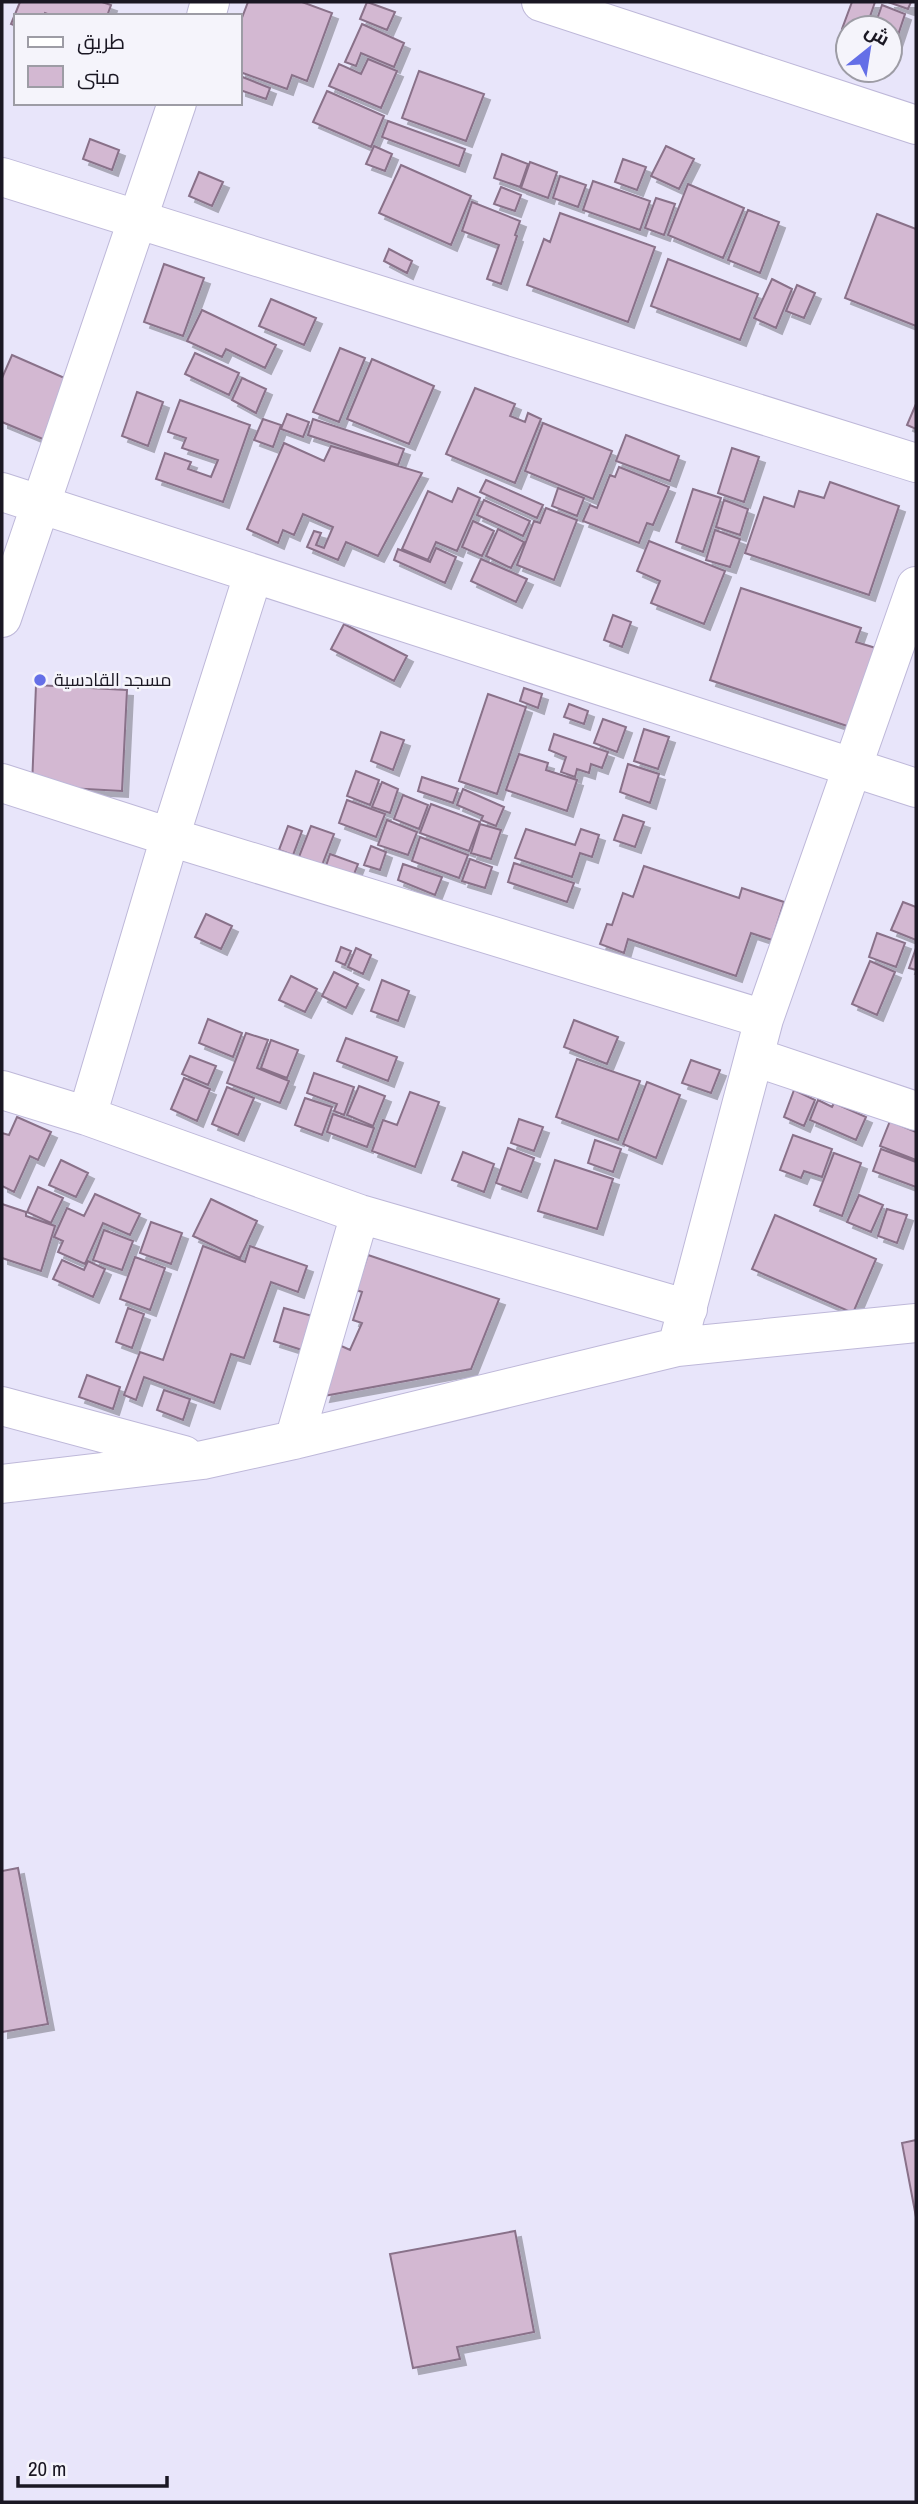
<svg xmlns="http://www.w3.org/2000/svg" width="918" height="2504" viewBox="0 0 918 2504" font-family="'Archivo Narrow',Cairo,sans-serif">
  <defs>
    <filter id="shadow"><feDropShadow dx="6" dy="6" stdDeviation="0" flood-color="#0004"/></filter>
  </defs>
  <rect width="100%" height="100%" fill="#e8e5fa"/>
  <path fill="#d3b8d2" stroke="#897189" stroke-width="2" filter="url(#shadow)" d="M20,2h82l9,3 -4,11h-54l-8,-3 -1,3h-28v10l-5,-2z
    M248,2h54l30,11 -25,68 -15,-6 -5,14 -47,-17v-49z
    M367,2l28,10 -8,18 -27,-11z
    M852,2h23l-9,26h-18v3l-6,-2z
    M888,2h23l-3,7z
    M882,5l23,9 -9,27 -6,-3v-10h-16z
    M362,24l42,19 -10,24 -33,-14 -5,13 -11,-4z
    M368,59l29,12 -16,37 -52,-22 10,-22 22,10z
    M419,71l65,23 -18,47 -64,-23z
    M240,76l30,12 -4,11 -26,-9z
    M327,91l57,25 -13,31 -58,-25z
    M388,121l77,28 -6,17 -77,-29z
    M90,139l29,11 -7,20 -29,-11z
    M374,146l18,8 -7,17 -19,-7z
    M666,146l28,13 -15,30 -28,-13z
    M502,154l26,10 -8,23 -26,-9z
    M623,159l23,8 -9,23 -22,-8z
    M530,162l27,10 -9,26 -27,-10z
    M401,165l70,31 -20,49 -72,-32z
    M199,172l24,10 -11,24 -23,-10z
    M560,176l26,9 -8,22 -25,-9z
    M593,181l57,20 -10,29 -57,-20z
    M688,184l56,24 -21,50 -55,-23z
    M501,187l20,8 -6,16 -21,-7z
    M656,198l19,6 -11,31 -19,-7z
    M472,202l48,19 -5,14 2,1 -16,48 -14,-5 12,-34 -37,-14z
    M748,210l31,12 -19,51 -32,-13z
    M560,213l95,34 -27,75 -101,-37 17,-46 6,3z
    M877,214l39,15v97l-71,-28z
    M389,249l23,12 -5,12 -23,-12z
    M668,259l90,35 -18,46 -89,-34z
    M164,264l40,14 -21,58 -39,-14z
    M772,279l20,10 -16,39 -22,-10z
    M797,285l18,8 -11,25 -18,-7z
    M271,299l45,19 -12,27 -45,-19z
    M202,310l74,35 -11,23 -39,-19 -4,8 -35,-16z
    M340,348l25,10 -26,64 -26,-10z
    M195,353l44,20 -10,22 -44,-21z
    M12,355l64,28 -26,59 -48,-20v-44z
    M372,359l62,27 -25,58 -62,-25z
    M242,378l24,11 -10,24 -24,-13z
    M475,388l40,16 -5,12 15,6 3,-9 13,6 -26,64 -69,-29z
    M137,392l26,10 -15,44 -26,-10z
    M180,400l70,25 -27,77 -67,-23 9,-26 26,9 -3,7 23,8 7,-17 -36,-12 4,-10 -18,-6z
    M916,404v25l-9,-4z
    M287,414l22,8 -6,15 -22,-8z
    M263,419l18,6 -8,22 -19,-7z
    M313,419l91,30 -6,16 -90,-30z
    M543,423l69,28 -19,48 -68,-28z
    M626,435l53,21 -9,25 -54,-20z
    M284,443l40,18 7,-15 91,27 -44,83 -32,-14 -8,18 -31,-13 7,-16 7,2 -5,12 8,3 9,-21 -30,-13 -9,21 -11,-5 -5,13 -31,-14z
    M732,448l27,9 -15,45 -26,-9z
    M619,467l50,20 -16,38 -6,-2 -8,20 -56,-22 7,-16 7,3 13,-33 5,2z
    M486,480l57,25 -6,13 -57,-26z
    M830,482l69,24 -30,89 -124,-42 19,-56 30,10 5,-16 25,7z
    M458,488l22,10 -23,53 -21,-9 -8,18 -26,-11 26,-58 24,11z
    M558,488l26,10 -7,18 -25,-10z
    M693,489l28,9 -18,54 -27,-10z
    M484,500l46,21 -7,15 -46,-21z
    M724,500l24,9 -8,26 -24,-8z
    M546,508l31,12 -23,60 -37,-15 17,-44 6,2z
    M473,521l21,10 -12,25 -20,-9z
    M498,529l26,13 -13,26 -25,-12z
    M715,530l25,9 -10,28 -24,-7z
    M649,541l76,30 -21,53 -53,-21 9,-22 -23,-10z
    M436,548l20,9 -11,26 -51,-23 4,-11 32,13z
    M481,559l46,20 -11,23 -45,-21z
    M741,588l120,40 -5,14 23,7 -26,79 -143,-48z
    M613,615l18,7 -9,25 -18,-7z
    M344,624l63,32 -13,25 -63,-32z
    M36,685l91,5 -5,101 -90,-5z
    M524,688l18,6 -4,14 -18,-7z
    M488,694l38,13 -29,87 -38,-13z
    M569,704l19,7 -4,13 -20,-7z
    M603,719l23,8 -9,25 -23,-9z
    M644,729l25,8 -11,32 -24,-8z
    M381,732l23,8 -11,30 -22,-9z
    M554,734l54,18 -6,16 -11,-4 -2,9 -12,-4 -2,8 -14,-5 5,-15 -17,-7z
    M519,754l29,9 -2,7 31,10 -10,31 -61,-21z
    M628,764l31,10 -9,29 -30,-11z
    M356,771l23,9 -9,25 -23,-9z
    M422,777l36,12 -5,14 -35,-12z
    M382,782l16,7 -8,24 -18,-6z
    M463,789l41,18 -8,19 -15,-6 2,-4 -26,-11z
    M403,795l25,10 -9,24 -25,-10z
    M347,800l38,14 -9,23 -37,-14z
    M431,804l49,18 -11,29 -49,-18z
    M623,815l21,7 -9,25 -21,-7z
    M387,820l30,12 -9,23 -30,-10z
    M480,824l21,6 -10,29 -20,-6z
    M288,826l14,5 -9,24 -14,-5z
    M311,826l23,8 -12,31 -23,-8z
    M526,829l49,16 6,-16 18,6 -7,22 -12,-4 -8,24 -57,-19z
    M420,837l48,18 -9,23 -47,-17z
    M371,846l15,6 -6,18 -16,-5z
    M330,854l28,10 -6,15 -27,-10z
    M470,859l22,8 -7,21 -23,-7z
    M514,863l60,20 -7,19 -59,-20z
    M403,864l39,13 -7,18 -37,-15z
    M644,866l95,32 3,-10 42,14 -12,38 -21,-7 -15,43 -108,-37 -4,14 -24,-9 7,-20 5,1 11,-32 10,4z
    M903,902l13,5v33l-25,-10z
    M206,914l26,12 -11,23 -26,-12z
    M877,933l28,10 -9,24 -27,-10z
    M341,947l10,4 -6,14 -9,-4z
    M356,948l15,7 -8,19 -15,-7z
    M916,948v22l-7,-2z
    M870,961l25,11 -18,43 -25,-11z
    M334,972l24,12 -12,24 -24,-12z
    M291,976l26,13 -12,23 -26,-12z
    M382,980l27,11 -11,30 -27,-10z
    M208,1019l34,14 -9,24 -34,-14z
    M574,1020l44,17 -11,27 -43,-17z
    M246,1033l22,7 -11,28 32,13 -9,22 -53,-20z
    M346,1038l51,19 -9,24 -51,-20z
    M271,1040l27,10 -11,28 -26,-10z
    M190,1056l26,10 -8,19 -26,-11z
    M577,1059l63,22 -22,59 -62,-23z
    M691,1060l29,10 -9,23 -29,-10z
    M314,1073l40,14 -10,28 -10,-4 3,-7 -30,-11z
    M184,1078l26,11 -13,32 -26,-12z
    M647,1082l33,13 -24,63 -33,-14z
    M359,1086l26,10 -12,30 -26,-11z
    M227,1087l27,11 -16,37 -26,-11z
    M794,1090l21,10 -11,26 -20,-9z
    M410,1092l29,10 -24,65 -43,-16 11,-31 14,5z
    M305,1098l27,9 -10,28 -27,-10z
    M818,1100l14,7 2,-4 32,14 -10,23 -46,-20z
    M333,1114l41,14 -7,19 -40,-15z
    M17,1117l34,15 -13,28 -8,-4 -16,36 -12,-6v-53l7,2z
    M519,1119l24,8 -9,24 -23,-8z
    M890,1121l26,11v28l-36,-14z
    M793,1135l39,14 -10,28 -18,-6 -3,7 -21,-8z
    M595,1140l26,9 -8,23 -25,-9z
    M508,1148l26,10 -13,34 -25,-9z
    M881,1149l35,13v25l-43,-16z
    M463,1152l31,12 -10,28 -32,-12z
    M834,1153l27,10 -19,53 -28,-11z
    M61,1160l27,13 -12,24 -27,-12z
    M555,1160l58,19 -16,50 -59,-18z
    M38,1187l25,11 -12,25 -24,-11z
    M95,1194l45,20 -10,21 -27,-12 -18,41 -27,-12 5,-11 -9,-4 13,-29 17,8z
    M859,1195l24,10 -12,27 -24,-10z
    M211,1199l46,22 -17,37 -47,-22z
    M2,1204l24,8v4l29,10 -14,45 -39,-13z
    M887,1209l20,6 -10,28 -19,-7z
    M775,1215l101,44 -23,54 -101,-44z
    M151,1222l31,11 -11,31 -31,-11z
    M104,1230l29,11 -11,29 -29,-10z
    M203,1246l42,16 5,-16 57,20 -9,26 -27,-10 -27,76 -13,-4 -17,49 -70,-26 -8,23 -12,-5 16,-43 23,8z
    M368,1255l131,44 -28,70 -147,27 15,-51 11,5 12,-27 -9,-3 9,-28 -6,-2z
    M135,1257l30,11 -15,42 -30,-11z
    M62,1260l22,10 4,-9 17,8 -12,28 -40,-18z
    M128,1308l16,6 -12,34 -16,-6z
    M284,1308l28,8 -10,34 -28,-9z
    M87,1375l33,12 -7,22 -34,-12z
    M164,1390l26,9 -7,21 -26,-10z
    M18,1868l30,156 -46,8v-161z
    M916,2140v77l-14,-74z
    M515,2231l19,101 -77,15 3,12 -47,9 -23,-114z"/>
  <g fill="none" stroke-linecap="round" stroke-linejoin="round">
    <defs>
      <path id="minor" d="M206,16l4,-14
        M2,177l914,286
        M2,492l914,296
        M2,618l175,-515
        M2,783l168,54 594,182
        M755,1057l161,54
        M2,1090l85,26 273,98 328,95
        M87,1116l83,-279 83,-262
        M677,1347l87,-328 152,-433
        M2,1406l182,49
        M294,1440l66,-226
        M2,1484l201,-24 91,-20 383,-93 239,-24"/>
      <path id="tertiary" d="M541,2l375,123"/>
    </defs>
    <use href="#minor" stroke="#beb8d9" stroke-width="40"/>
    <use href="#tertiary" stroke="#beb8d9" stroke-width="40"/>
    <use href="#minor" stroke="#fff" stroke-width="38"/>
    <use href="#tertiary" stroke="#fff" stroke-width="38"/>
  </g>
  <circle fill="#646fe7" stroke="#f5f4fb" stroke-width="2.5" cx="40" cy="680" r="7"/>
  <g text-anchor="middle" stroke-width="5" stroke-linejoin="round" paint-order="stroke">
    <g font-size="18" fill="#1a1723" stroke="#f5f4fb" text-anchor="start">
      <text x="54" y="686">مسجد القادسية</text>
    </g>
  </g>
  <rect width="918" height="2504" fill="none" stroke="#1a1723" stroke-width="7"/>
  <rect x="14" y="14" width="228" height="91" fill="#f5f4fb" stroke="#9d9ca5" stroke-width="2"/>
  <rect x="28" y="37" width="35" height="10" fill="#ffffff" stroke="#9d9ca5" stroke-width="2"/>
  <text x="77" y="49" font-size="21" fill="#1a1723">طريق</text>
  <rect x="28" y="66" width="35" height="21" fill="#d3b8d2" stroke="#9d9ca5" stroke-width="2"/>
  <text x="77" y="84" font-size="21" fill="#1a1723">مبنى</text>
  <g transform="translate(869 49) rotate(30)"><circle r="33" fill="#f5f4fb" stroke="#9d9ca5" stroke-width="2"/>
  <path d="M0-5L12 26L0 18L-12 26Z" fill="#646fe7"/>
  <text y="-10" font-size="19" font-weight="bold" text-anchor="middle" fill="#1a1723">ش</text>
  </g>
  <path d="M18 2476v10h149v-10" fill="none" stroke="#1a1723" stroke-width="3.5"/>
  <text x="28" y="2476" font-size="21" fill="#1a1723" stroke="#f5f4fb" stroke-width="5" paint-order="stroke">20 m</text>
</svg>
